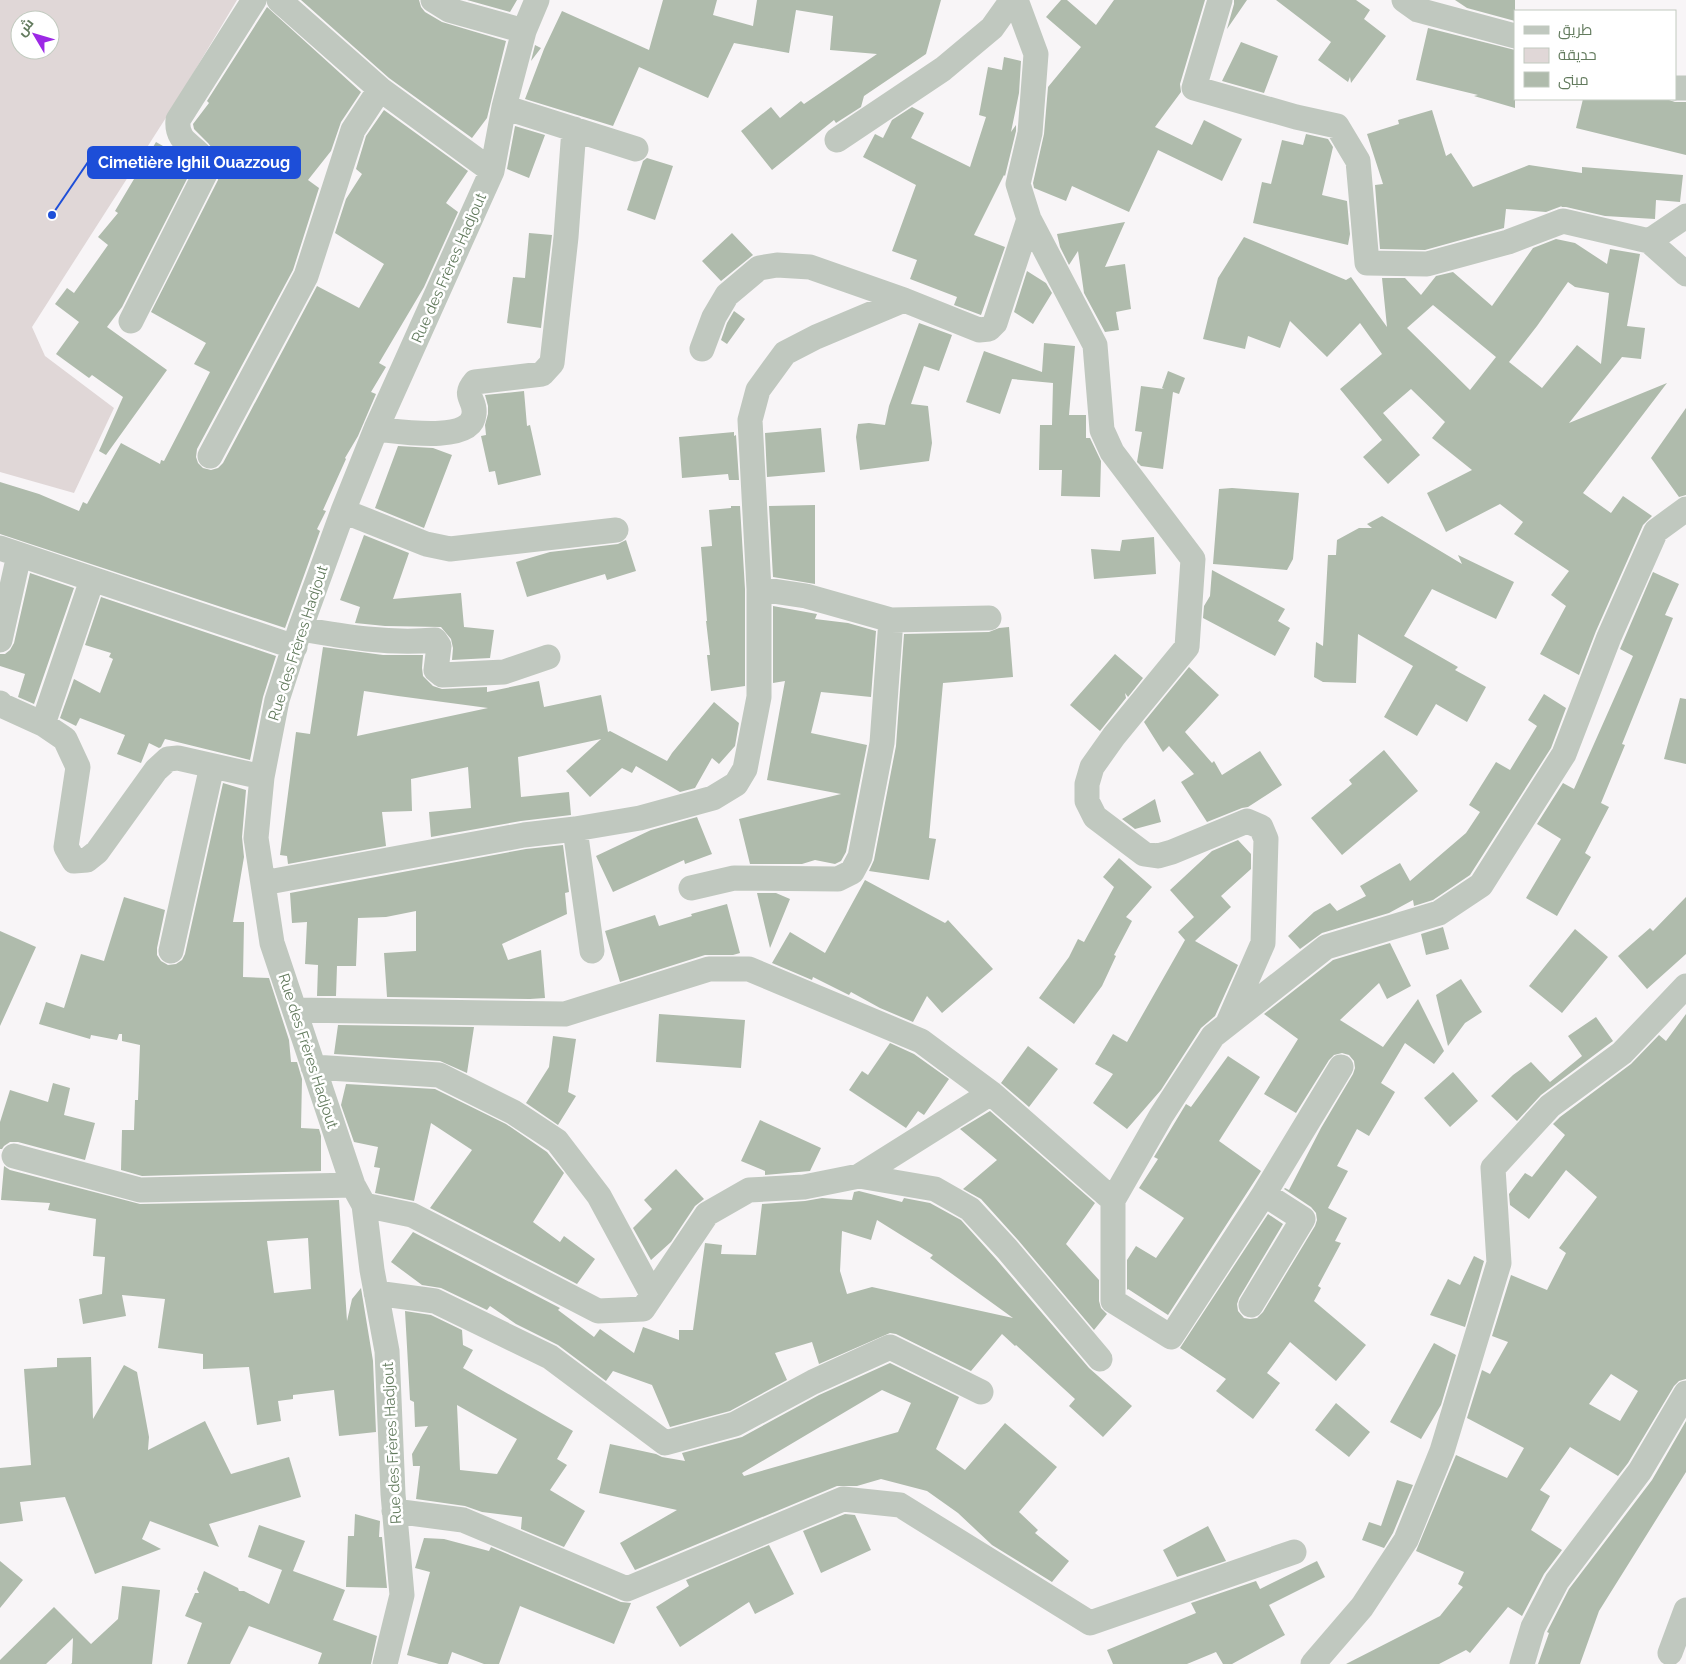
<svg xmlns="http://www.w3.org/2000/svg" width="1686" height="1664" viewBox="0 0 1686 1664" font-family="Raleway,Cairo,sans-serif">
  <rect width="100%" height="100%" fill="#f8f5f7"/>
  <path fill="#e0d7d7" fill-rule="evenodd" d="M0,0h237l-61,102 -144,225 13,29 69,52 -40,85 -74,-21zM20,20h30v30h-30z"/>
  <path fill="#afbbac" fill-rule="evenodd" d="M301,0h118l2,7 4,5 17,10 64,19 -19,77 -15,20 -83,-60z
    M467,0h50l-7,12z
    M663,0h54l-4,15 40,11 4,-26h184l-15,54 -62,42 -3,11 -25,16 -2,-3 -62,50 -31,-39 30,-24 9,11 21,-17 3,3 73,-50 -47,-4 3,-34 -37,-6 -7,43 -55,-10 -26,55 -69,-31 -26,59 -88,-27 19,-50 18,-38 87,39z
    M1061,0h6l29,25 18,-25h91l-25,84 1,8 -26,35 37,18 12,-25 38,19 -20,42 -64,-31 -29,62 -57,-26 -6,15 -32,-13 -1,-5 11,-49 4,-47 33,-40 -35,-30z
    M1234,0h13l-20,29 7,-25z
    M1276,0h80l14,10 -6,9 22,17 -35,47 -1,-6 -2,5 -30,-22 13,-18z
    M1455,0h60v21l-48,-13z
    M267,7l94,85 -20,30 -10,29 -23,29 11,8 -26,82 -96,179 -1,8 2,6 5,5 8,2 7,-2 5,-5 94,-177 42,22 25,-44 -49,-31 11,-34 16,-25 -6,-5 10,-33 18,-26 84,61 -22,32 12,9 -34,75 -45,76 7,4 -15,25 5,2 -18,42 -13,22 1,1 -23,51 3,1 -9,18 3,2 -35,97 -285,-94v-52l39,12 40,17 4,-9 4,2 34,-61 39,21 1,-4 3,1 46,-89 -16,-8 12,-21 -55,-31 67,-132 1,-6v-10l-4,-12 -7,-9 -14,-14 -1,-5 16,-21 -2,-2z
    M1428,28l87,22v58l-41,-12 4,-1 -62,-15z
    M1241,42l37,14 -14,37 -42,-12z
    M535,45l6,3 -10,13z
    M1004,57l17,4 -2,32 -8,39 5,-7v6l-11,45 -1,-1 -30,60 31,12 -24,68 -27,-10 3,-8 -47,-18 7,-19 -25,-9 24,-66 -53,-28 12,-23 8,4 9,-18 20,-13 12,6 -13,25 59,29 16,-50 -7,-2 9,-48 14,3z
    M1583,99h83l9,3h11v53l-110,-27z
    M1432,110l14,46 5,-3 22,34 56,-22 53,8v-6l101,8 -3,27 -24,-2 -1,19 -50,-3 -39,-9h-5l1,-1 -16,6 -40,-3 -2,19 -79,22 -45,-1 -5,-64 8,-1 -16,-50 32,-10 -1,-4z
    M515,126l30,9 -16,43 -22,-9z
    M1306,134l22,5 5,8 -11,48 25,6 3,33 -2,11 -95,-22 9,-41 9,2 11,-44 21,5z
    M156,142l14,8 2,-2 18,17 1,6 -69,136 -15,20 60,43 -61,85 -7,-4 24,-54 -31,-22 -3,3 -33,-24 23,-32 -24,-18 12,-16 7,5 34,-48 -10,-8 20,-24 -3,-2z
    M647,158l26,8 -18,54 -28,-10 16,-49z
    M1125,222l-20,45 20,-3 6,45 -15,3 3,18 -14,2 -21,-39 -6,-42 -9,14 -9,-18 -3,-13z
    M529,233l23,2 -11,93 -34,-5 6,-46 12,1z
    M732,233l21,22 -32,26 -19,-20z
    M1244,237l102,43 5,-3 36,50 -5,-49h23l16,17 15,-19 17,-4 39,34 41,-58 23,-9 19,4 32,21 3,-15 30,5 -13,72 18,2 -4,31 -19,-2 -53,66 98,-40 -84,110 28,20 12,-17 29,20 -9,9 -47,106 -17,44 -39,-21 26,-48 -15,-11 18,-24 -55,-37 9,-12 -23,-18 -54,28 -19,-39 45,-23 -40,-32 13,-16 -34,-33 -28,24 37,42 -32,29 -25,-27 19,-17 -42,-51 42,-35 -22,-31 -33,34 -37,-36 -10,27 -32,-12 -3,13 -42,-10 15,-61zM1568,282l7,5 34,6 -8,71 -24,-19 -35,43 -33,-26 28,-36zM1433,305l63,52 -26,33 -63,-62z
    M1027,271l19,12 6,10 -19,31 -19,-12z
    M734,311l11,8 -18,25 -6,-4 6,-17z
    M919,323l33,12 -13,36 -15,-5 -13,38 17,2 4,37 -3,18 -69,9 -4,-33 2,-13 11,-1 16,2 4,-19z
    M1044,343l31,3 -6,69h17v23h4l11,23 -1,36 -39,-1 1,-26h-23l1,-45h12l1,-42 -41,-4 -12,35 -34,-12 18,-51 58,21z
    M1168,371l17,7 -6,16 -6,-2 -10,77 -22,-3 -4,-4 5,-30 -7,-1 6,-45 23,3 -2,-1z
    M524,391l3,35 3,-1 11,50 -43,10 -3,-14 -6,1 -8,-36 5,-1 -1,-10 3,-11v-8l-3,-11z
    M1686,408v87l-7,2 -28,-39z
    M821,428l4,44 -58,5 -2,-44z
    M734,432v4l2,-1 3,45h-10l-1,-6 -46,4 -3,-41z
    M398,446l35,2 19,7 -28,73 -49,-20z
    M1232,488l67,5 -6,66 -6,11 -74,-6 6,-75z
    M815,505v79l-42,-7 -4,-71z
    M731,506h9l5,83v97l-34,5 -4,-36h3l-4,-34h1l-6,-74 11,-1 -3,-36 22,-2z
    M1382,516l80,48 -4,-9 56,27 -18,37 -64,-30 -28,47 54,31 -3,3 31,17 -19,35 -31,-18 -19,32 -33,-19 29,-51 -55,-32 -2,49 -33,-1 -9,-5 2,-35 7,4 5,-91h8l1,-15 22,-12h13l-5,-4z
    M364,535l45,18 -16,46 68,-6 3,34 30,3 -4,28 -38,2 1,-12 -2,-9 -10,-12 -56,-1 -30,-3 5,-16 -20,-7z
    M1154,537l2,37 -62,5 -3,-30 29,2 2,-11z
    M626,540l10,31 -29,9 -2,-6 -78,23 -11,-35 34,-10 68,-8z
    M1212,570l73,39 -7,12 12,7 -15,28 -72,-38 1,-12 6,-10z
    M1653,572l26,12 -14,31 8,3 -51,126 3,1 -24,58 8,4 -24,46 6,4 -34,59 -31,-18 35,-59 -24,-15 26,-41 11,6 59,-133 -13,-7z
    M30,573l44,15 -40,116 -16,-7 7,-23 -25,-8v-12h5l5,-4 4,-7z
    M101,597l175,59 -13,41 -13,63 -85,-21 -4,8 -2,1 -10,-5 -8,20 -24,-9 8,-19 -45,-17 -4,8 -16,-8 14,-39 26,14 13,-34 -4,-2 2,-4 -26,-8z
    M773,606l44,8 -2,5 33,4 28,8 -5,66 -50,-5 -10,41 56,12 -21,107 -5,9 -6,3 -20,-4 -13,4h-52l-11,-45 102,-25 -74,-14 18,-99 -12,2z
    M1009,627l4,50 -70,6 -14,155 7,1 -7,41 -60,-9 5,-11 22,-114 8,-112 85,-2 10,-4z
    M323,647l60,8h40l-1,13 1,8 10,10 9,3 45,-2v5l52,-11 5,26 57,-12 7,37 2,-1 57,30 5,-8 42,-51 25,21 -4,23 -16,18 -7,-6 -17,30 -15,4 -44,-26 -4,7 -10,-5 -32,29 -24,-26 35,-32 -83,18 3,40 48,-5 2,23 -50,6 -90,16 -2,-25 42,-4 -3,-41 -57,12 1,32 -30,1 4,34 -98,18 -1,-8 -7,-1 16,-123 14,2zM364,691l34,5 90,12 -131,28z
    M1115,654l28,24 -15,19 -3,-4 1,5 -26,33 -30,-26z
    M1189,667l30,28 -34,37 27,31 2,-2 8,14 38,-24 22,34 -34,22 -6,1 -35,14 -26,-40 13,-8 -25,-28 -6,6 -19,-30z
    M1544,694l22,14 -15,40 -81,127 -37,25 -19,6 -1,-6 -24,13 -67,20 -22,16 -12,-13 26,-24 16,-9 7,8 29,-15 -6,-10 40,-23 10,18 56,-48 14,-21 -11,-7 27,-43 14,8 27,-44 -9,-6z
    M1680,698l6,1v65l-22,-5z
    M1384,750l34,41 -76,64 -31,-37 41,-34 -3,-4z
    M223,783l23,7 -4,47 2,20 -11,65h11l-1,55 26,1 20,62 2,22h6l5,17 -1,49 18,1 2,7v35l-179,5 -21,-6 1,-40h12l1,-30h3l2,-55 -18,-4v-7h-3l-2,6 -26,-5 -1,4 -51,-15 7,-22 18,6 17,-54 23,7 20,-64 41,13 -8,38v7l4,6 7,4 8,-1 6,-4 3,-6z
    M1155,799l6,23 -26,7 -13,-10z
    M697,817l15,37 -27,10 -1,-4 -71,32 -17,-36 55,-26z
    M1238,840l13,14v15l-30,27 10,11 -36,34 43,24 -23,51 -14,12 -40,62 -34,39 -34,-26 20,-29 -18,-10 18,-30 14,8 58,-102 -7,-8 16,-15 -24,-27 42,-39z
    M563,845l6,47 -4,1 2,21 -65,30 6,16 33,-10 4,48 -15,1 -143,-2 -3,-44 32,-2v-40l-30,6 -28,1 -2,48h-19l-1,30h-19l1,-31 -13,-1 2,-42 -15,1 -2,-30 236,-44z
    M1119,858l33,29 -26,30 6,4 -18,34 2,1 -14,30 -28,38 -35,-26 30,-41 9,-18 6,3 30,-55 -11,-10z
    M865,880l80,43 3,-3 45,49 -51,44 -15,-17 -14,26 -33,-14 -29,-16 -2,3 -36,-18 -1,3 -40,-17 18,-31 35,21z
    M757,893h19l14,6 -20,49z
    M1686,897v57l-39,35 -29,-33 32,-28 3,3z
    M727,904l13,49 -7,2h-28l-85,27 -15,-51 50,-16 4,11 33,-10 -1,-2z
    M1443,927l6,22 -23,6 -5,-21z
    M1575,929l33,28 -46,56 -33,-27z
    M0,931l36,16 -36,79z
    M1390,943l21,43 -24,13 -8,-16 -39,37 43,27 35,-48 26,52 -10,13 -29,-21 -24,40 14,9 -26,44 -12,-7 -20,37 11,5 -20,37 19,10 -12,23 6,2 -23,43 3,2 -7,13 52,44 -30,36 -46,-39 -23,31 13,10 -27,36 -37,-28 10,-12 -46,-31 88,-134 15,10 -44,74 -2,6 1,7 6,7 6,1 7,-1 6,-6 52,-86 2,-6 -1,-7 -5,-6 -27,-18 1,-1 4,2 32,-62 32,-54 2,-6 -1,-7 -5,-6 -7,-2 -8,2 -5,5 -33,53 -32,-19 34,-55 -34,-25 69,-54z
    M1461,979l21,33 -17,11 -17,23 -12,-51z
    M659,1014l86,6 -4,48 -85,-6z
    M1686,1014v365l-7,2 -5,5 -46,77 -10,13 -48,-29 -30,43 10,6 -19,34 31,20 -18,24 -22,42 -14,-9 -38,46 -4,-3 -27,14h-93l94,-48 23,-29 -5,-3 6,-12 -48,-21 40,-96 51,23 17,-30 -57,-30 15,-48 8,4 18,-32 -16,-6 19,-61 36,15 19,-37 -7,-5 38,-51 -31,-27 -37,49 -19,-14 -1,-11 16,-21 7,4 33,-42 -12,-11 7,-7 71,-53 28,-29 7,6zM1611,1374l27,17 -18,30 -31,-17z
    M1596,1017l17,24 -72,54 -24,26 -26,-25 22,-21 18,-13 19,20 32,-26 -14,-20z
    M338,1025l136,2 -7,46 -27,-12 -106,-7z
    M553,1036l23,3 -8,53 8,4 -18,29 -32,-22 23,-36z
    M890,1043l24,11 35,25 -25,36 -6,-4 -12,17 -57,-38 13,-19 6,4z
    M1028,1046l30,23 -29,38 -28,-24z
    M1228,1056l32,21 -41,64 42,30 -93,144 -40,-26 -1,1v-30l9,-14 20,12 28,-40 -45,-30 19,-29 -4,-2 32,-53 5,3z
    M1453,1072l25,29 -28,26 -26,-29z
    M53,1083l17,5 -6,27 31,8 -10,37 -67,-18h-8l-6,4 -2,3h-2v-27l10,-32 38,12z
    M346,1084l89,5 71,35 41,28 17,21 -31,49 27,20 4,-6 31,23 -18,25 -147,-76 42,-58 -41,-27 -17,78 -39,-8 5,-25 -6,-1 4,-20 -24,-5 -13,-37z
    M990,1111l105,92 -29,41 33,36v21l2,7 6,6 -13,16 -76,-90 -37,-41 -18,-10 34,-29 -37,-31z
    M760,1120l61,28 -11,23 -45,4v-4l-24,-10z
    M4,1166l6,4 130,34 199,-4 8,121 5,-22 9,-11 12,73 3,71 -37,4 -5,-46 -41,5v4l-15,2 3,20 -24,4 -8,-58 -46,2v-15l-45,-6 7,-49 -43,-4 4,21 -43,8 -4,-25 23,-5 3,-37 -12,-1 3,-37 -48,-9 2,-7 -49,-3zM308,1238l3,51 -37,4 -7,-52z
    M676,1169l28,30 -9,7 -24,36 -20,18 -18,-32 19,-19 -8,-9z
    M859,1191l43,11 2,-4 26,5 31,17 35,39 93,109 43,38 -29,31 -34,-31 6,-7 -59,-54 -1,1 -13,-12 -31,37 -75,-37 -6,-1 -71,31 -7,-22 -37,11 12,27 -57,31 -60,16 -18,-42 -39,-14 -7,10 -48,-36 -42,-21 -26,-18 -3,4 -46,-22 -19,-3 -31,-23 22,-30 147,76 -2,2 36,27 6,-8 34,24 9,-26 36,13v-10h14l12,-87 17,2 -1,9 35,1 6,-51 43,-3 17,-3 30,2 2,-8zM877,1220l56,35 -3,3 83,60 -141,-31 -25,7 -7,-23 2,-40 29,9z
    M1474,1256l10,5 -19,66 -35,-12 18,-36 12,6z
    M405,1311l26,4 31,15 1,15 10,5 -10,18 110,63 -16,28 10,6 -17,25 35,21 -21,36 -43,-18 1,-12 -40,-5 -17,-6 -49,-7 4,-33h-7l-1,-12 16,-28 -13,1 -1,-25 -4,-2zM457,1405l60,34 -20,35 -37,-4z
    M1434,1343l22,12 -15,50 -20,34 -31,-17z
    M91,1357l2,62 31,-54 13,7 12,65 -1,13 57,-29 26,53 58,-17 12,40 -92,27 10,23 -69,-26 -8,18 19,10 -66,25 -30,-77 -45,5 3,19 -23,3v-56l31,-3 -7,-96 33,-2v-9z
    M890,1363l69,34 -23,52 29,21 40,-47 52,44 -38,45 19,18 -3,3 34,28 -17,21 -60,-37 -34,-32 -31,-22 -46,-12 -24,7h-20l-202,84 -15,-27 57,-33 -78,-17 11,-49 46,10 6,3 23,4 -3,-8 60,-16 77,-42zM882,1390l29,13 -13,29 -154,44 -2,-3z
    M1336,1403l34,29 -21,25 -34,-27z
    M1686,1421v51l-87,139 -19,53h-42l11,-31 -2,-1 22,-43 83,-109z
    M1397,1480l16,5 -20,48 -9,15 -22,-8 7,-18 12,4z
    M355,1514l25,7 -1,16h3l5,51 -41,-1 2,-51h6z
    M845,1514l10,1 16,35 -50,23 -18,-42z
    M259,1525l46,16 -12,30 52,19 -12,30 44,16 -6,28h-53l4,-11 -73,-27 -19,38h-43l15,-41 -17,-7 10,-23h4l-2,-4 7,-18 34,17 1,3h5l25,13 13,-34 -34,-13z
    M1208,1526l18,35 -49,16 -14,-27z
    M424,1538l20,1 45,12 2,-4 130,55 10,1 -17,41 -94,-38 -21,58h-15l-32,-12 -4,12h-9l-32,-9 23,-83 -15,-4z
    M769,1545l25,49 -39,20 -6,-12 -69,45 -24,-40 33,-21 -3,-6z
    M0,1561l23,19 -23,28z
    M1317,1561l8,16 -56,28 16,30 -53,29h-9l-7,-12 -29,12h-74l-6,-14 89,-37 -5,-10 65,-22 4,8z
    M122,1586l38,4 -8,74h-81l1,-1 1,-25 -27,26h-46v-4l54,-53 37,37 27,-25z"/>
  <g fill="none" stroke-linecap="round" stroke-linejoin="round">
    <path stroke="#c0c8bf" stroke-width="25" d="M279,0l101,89 112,82
      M433,0l16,10 75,21
      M1220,0l-26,88 102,29 41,9 21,35 9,102 60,1 81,-22 55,-21 86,20
      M1404,0l14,10 97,26
      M1675,88h11
      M504,107l132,42
      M837,140l106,-71 49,-41 20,-28
      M1686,216l-37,25 37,33
      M1029,219l66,126 7,85 10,22 81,107 -6,88 -73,89 -22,31 -5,17v17l8,16 49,37 14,2 14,-4 75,-31 14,6 5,12 -3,104 -35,80
      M131,321l74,-147c4,-29 -30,-24 -27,-54l76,-120
      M702,349l12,-32 13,-22 32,-27 18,-3 33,2 94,33
      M376,429c21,2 96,15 98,-15 2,-15 -12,-17 1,-32l67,-8 10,-11 14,-126 8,-108
      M210,456l96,-180 47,-146 27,-41
      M343,511l83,33 24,5 166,-19
      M0,548l295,99
      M759,589l47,7 85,24 98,-2
      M300,629c47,8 88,15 135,11l4,6 -3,24 6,5 62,-3 44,-15
      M0,640l19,-85
      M0,703l3,3 40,18 22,15 13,28 -12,80 8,14 13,-1 10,-8 59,-82 12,-11 10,-1 84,19
      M43,724l49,-144
      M575,829l17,122
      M263,883l261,-48 51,-6 65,-11 73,-20 23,-14 9,-15 14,-72v-108l-9,-169 8,-30 27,-37 31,-16 88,-37 75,30 10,-1 6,-6 34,-104 -11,-35 12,-51 6,-79 -20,-54
      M691,888l43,-10 104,1 14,-7 8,-15 22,-114 9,-123
      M171,951l41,-185
      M295,1010l270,4 144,-45h40l172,72 70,52
      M313,1067l126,8 74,37 44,29 42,55 53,98
      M14,1156l126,34 213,-5
      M859,1176l76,13 35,20 37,40 93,110
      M1264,1194l77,-127
      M1113,1200v101l58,36 93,-143 39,25 -52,86
      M364,1205l48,10 186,96 45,-2 64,-95 42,-24 55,-3 55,-11 132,-83 122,107 48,-84 52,-80 113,-89 113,-34 42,-28 83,-131 45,-117 47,-106 30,-22
      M376,1293l59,8 115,56 115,86 70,-19 78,-42 77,-35 91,45
      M394,1511l69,9 164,69 216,-90 57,6 190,118 204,-71
      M1670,1653l16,-43
      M385,1664l17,-69 -9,-101 -6,-143 -15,-81 -8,-65 -11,-20 -81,-242 -16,-105 6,-61 15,-77 23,-71 43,-118 33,-82 116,-258 12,-64 20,-76 13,-31
      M1313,1664l49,-57 44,-67 36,-89 57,-188 -6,-95 57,-62 72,-53 64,-67
      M1522,1664l11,-37 24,-46 83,-110 46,-78"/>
  </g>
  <g text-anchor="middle" stroke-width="5" stroke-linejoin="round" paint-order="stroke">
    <g font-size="15" fill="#637b5e" stroke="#fff">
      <text transform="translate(449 268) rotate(-66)" y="5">Rue des Frères Hadjout</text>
      <text transform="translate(298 643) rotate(-72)" y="5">Rue des Frères Hadjout</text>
      <text transform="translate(308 1051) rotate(72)" y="5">Rue des Frères Hadjout</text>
      <text transform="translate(392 1443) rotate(-93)" y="5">Rue des Frères Hadjout</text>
    </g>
  </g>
  <path fill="none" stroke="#1d4ed8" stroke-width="2" d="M52 215L88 162"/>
  <circle fill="#1d4ed8" stroke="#fff" stroke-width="2" cx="52" cy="215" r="5"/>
  <rect fill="#1d4ed8" stroke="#1d4ed8" stroke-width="2" x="88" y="147" width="212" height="31" rx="5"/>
  <g font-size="16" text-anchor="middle" font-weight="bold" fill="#fff">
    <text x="194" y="168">Cimetière Ighil Ouazzoug</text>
  </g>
  <rect x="1514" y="10" width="162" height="90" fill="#ffffff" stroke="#c1cabf"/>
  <rect x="1524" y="26" width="25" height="8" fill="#c0c8bf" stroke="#c1cabf"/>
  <text x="1558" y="35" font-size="15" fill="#637b5e">طريق</text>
  <rect x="1524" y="48" width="25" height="15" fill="#e0d7d7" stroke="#c1cabf"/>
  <text x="1558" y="60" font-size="15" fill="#637b5e">حديقة</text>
  <rect x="1524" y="72" width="25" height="15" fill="#afbbac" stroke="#c1cabf"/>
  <text x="1558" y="85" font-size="15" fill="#637b5e">مبنى</text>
  <g transform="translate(35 35) rotate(308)"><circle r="24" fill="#ffffff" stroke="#c1cabf"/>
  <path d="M0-4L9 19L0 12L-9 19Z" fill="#9c28e5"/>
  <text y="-8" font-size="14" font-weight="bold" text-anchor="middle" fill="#637b5e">ش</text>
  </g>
</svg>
